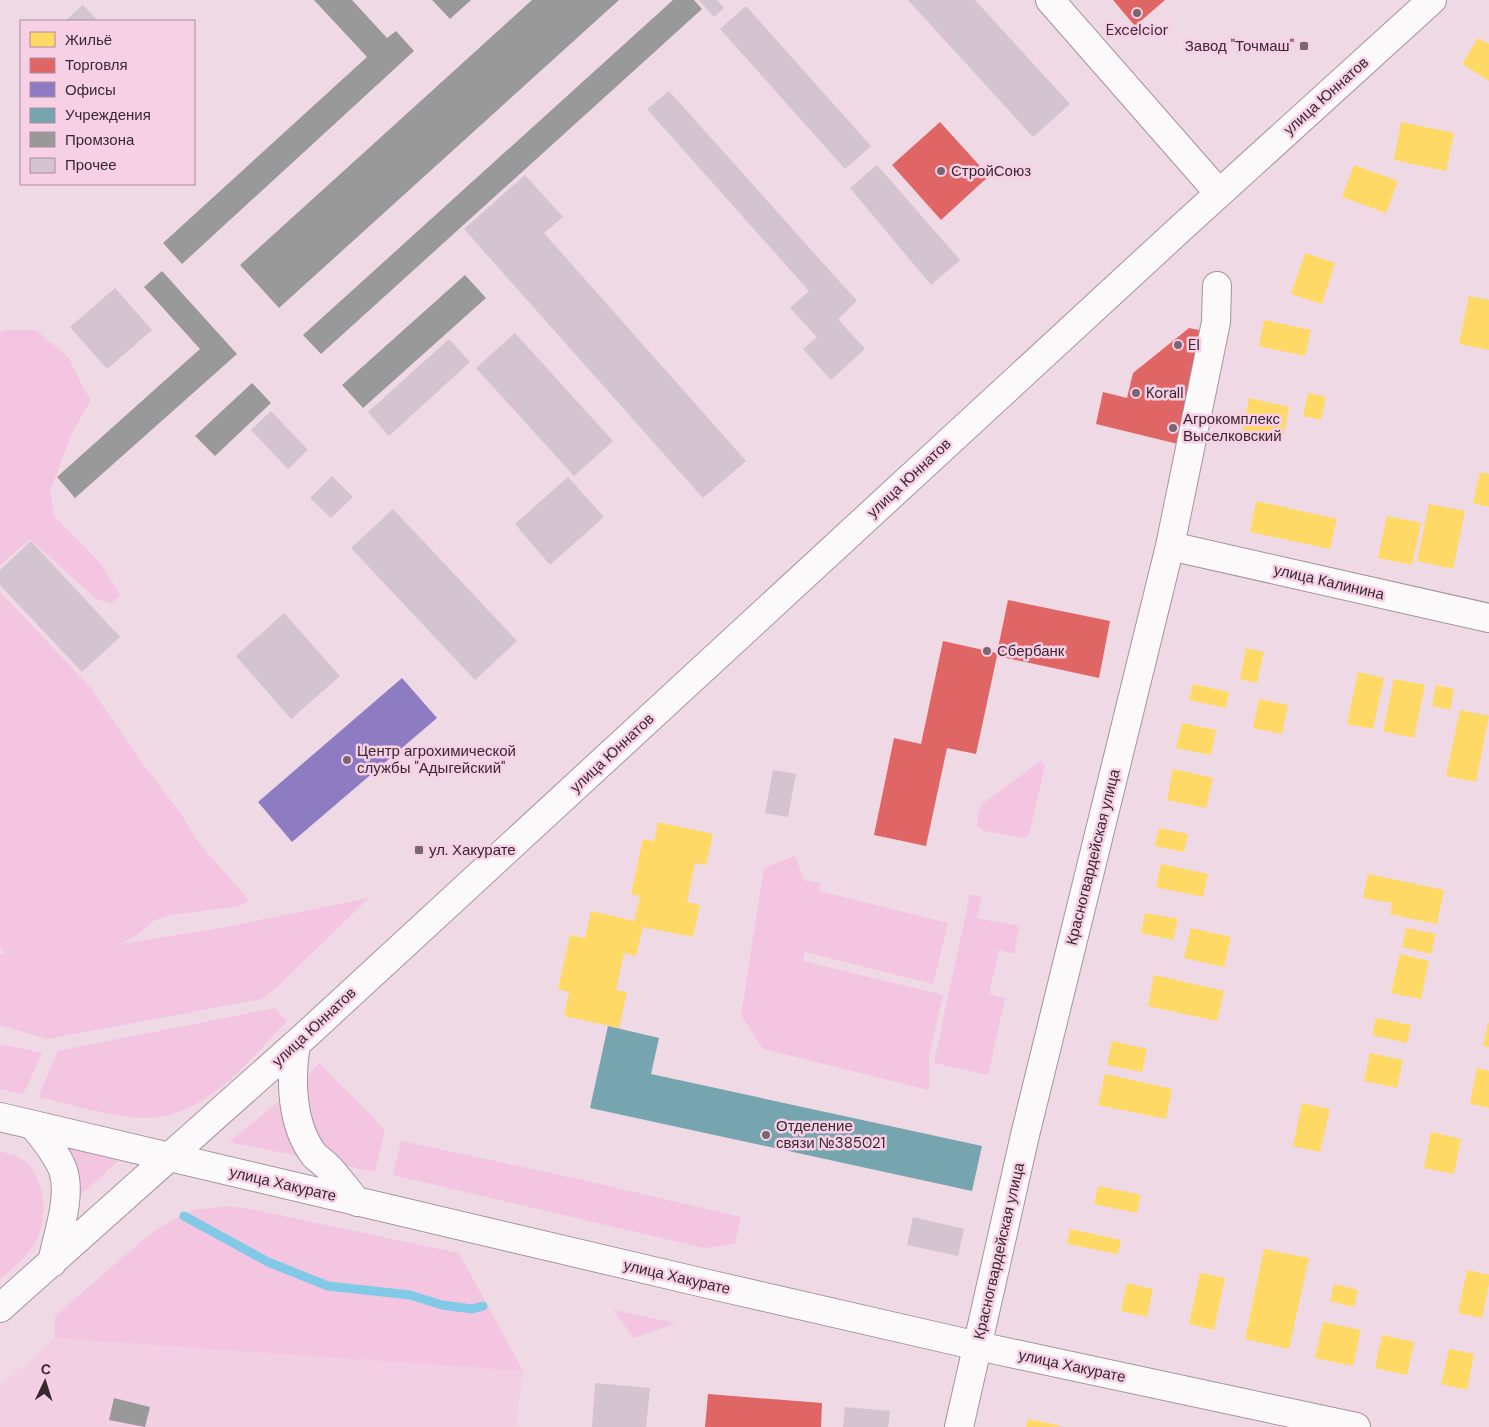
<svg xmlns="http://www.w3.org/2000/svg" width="1489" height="1427" viewBox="0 0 1489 1427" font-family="'DM Sans',sans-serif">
  <rect width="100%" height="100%" fill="#eed9e5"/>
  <path fill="#f2cfe3" d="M55,1338l468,33 -7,56h-516v-41z"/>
  <path fill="#f4c5e1" d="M4,330h32l33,28 14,30 8,12 -19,33 -22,58 4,25 48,49 18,30 -9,9 -16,-6 -65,-59 -30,26v-233z
    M0,592l90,95 50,73 41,54 17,28 51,58 -9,6 -68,9 -19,6 -16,14 -17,9 106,-17 143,-29 -90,87 -17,14 -215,40 -47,-14v-70l5,-2 -5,-5z
    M1041,761l4,4 -16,70 -4,3 -40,-7 -8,-4 1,-13 4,-10z
    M795,856l9,24 17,3 -2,8 129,32 -15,61 -128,-32 -2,9 140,34 -14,60v35l-166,-41 -22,-34 23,-147z
    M970,894l12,3 -5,21 42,8 -5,28 -15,-4 -10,44 16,4 -17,77 -54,-12z
    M275,1008l12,13c-39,40 -82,98 -144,97 -33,-1 -73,-14 -105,-21l20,-46z
    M0,1044l42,9 -15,34 -5,7 -22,-5z
    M319,1063l66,67 -10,42 -37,-8 -26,-28 -10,-45 5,-14z
    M282,1099l21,58 -74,-15z
    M401,1141l182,39 158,37 -6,27 -31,4 -311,-73z
    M61,1145l57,16 -42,38z
    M0,1151l12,4 1,-1c5,4 12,7 16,11 17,20 19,55 6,78 -8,14 -22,25 -35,36z
    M226,1206l29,4 204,43 64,118 -468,-33v-22l90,-78 22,-15 26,-13z
    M613,1310l63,13 -42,15z"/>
  <path fill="#ffd966" d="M1478,38l11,6v37l-27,-17z
    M1401,122l53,11 -8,38 -52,-11z
    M1354,165l44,16 -12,32 -44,-16z
    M1305,253l30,10 -13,41 -31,-10z
    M1469,296l20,4v50l-30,-6z
    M1264,320l47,10 -6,26 -46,-10z
    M1308,393l18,4 -5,23 -18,-4z
    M1249,398l40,9 -7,35 -40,-9z
    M1480,472l9,2v33l-16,-4z
    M1256,501l81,18 -7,30 -80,-17z
    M1429,504l36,7 -12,58 -36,-8z
    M1387,516l34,7 -9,42 -34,-7z
    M1246,648l18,4 -7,31 -17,-4z
    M1358,672l26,6 -11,51 -26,-5z
    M1394,679l31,6 -11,53 -31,-7z
    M1193,684l36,8 -3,16 -37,-8z
    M1436,685l18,4 -4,21 -18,-4z
    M1259,699l29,6 -6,29 -29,-6z
    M1460,710l29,6 -13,66 -30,-6z
    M1182,723l34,7 -5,25 -35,-7z
    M1173,769l40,9 -7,30 -39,-8z
    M658,822l55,12 -7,31 -11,-2 -8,39 13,3 -7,32 -50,-10 -7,29 -12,-3 -8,37 11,2 -8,36 -55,-12 5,-24 -11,-3 12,-54 15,3 6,-27 43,10 6,-25 -9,-2 12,-55 11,2z
    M1159,828l29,6 -4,18 -29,-6z
    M1161,864l47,10 -5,23 -47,-10z
    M1368,874l76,16 -7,34 -47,-10 2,-11 -29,-5z
    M1145,913l33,6 -5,21 -32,-7z
    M1191,928l40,9 -7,30 -40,-9z
    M1406,928l30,6 -5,20 -29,-7z
    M1400,954l29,7 -8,38 -30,-6z
    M1154,975l70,16 -7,30 -69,-15z
    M1376,1018l35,7 -4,18 -35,-8z
    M1488,1023h1v24l-6,-1z
    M1112,1041l35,8 -5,23 -35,-7z
    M1370,1053l33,7 -6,28 -33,-7z
    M1477,1068l12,3v37l-19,-4z
    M1105,1074l67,15 -6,30 -68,-14z
    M1302,1103l28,6 -10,43 -27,-6z
    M1431,1132l30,7 -7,35 -30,-6z
    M1098,1186l43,9 -4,18 -43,-9z
    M1070,1229l51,11 -3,14 -51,-10z
    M1264,1249l45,9 -20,91 -44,-10z
    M1467,1270l22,5v9l-7,34 -24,-5z
    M1200,1273l25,5 -11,52 -25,-6z
    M1127,1283l26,6 -6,28 -26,-6z
    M1334,1284l24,6 -4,17 -24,-6z
    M1323,1322l38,8 -8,36 -38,-8z
    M1382,1335l32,7 -7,33 -32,-7z
    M1449,1349l25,5 -7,36 -26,-6z
    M1028,1419l33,7 -1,1h-34z"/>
  <path fill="#e06666" d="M1113,0h52l-30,26z
    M940,122l49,54 -48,44 -49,-55z
    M1189,328l20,4 -27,113 -86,-21 7,-32 24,6 6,-25z
    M1008,600l102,21 -11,57 -102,-22 -21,98 -29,-6 -21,98 -52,-11 20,-97 27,6 22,-103 54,12z
    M708,1394l114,9 -1,24h-116z"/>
  <path fill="#8e7cc3" d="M402,678l35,40 -145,124 -34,-40z"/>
  <path fill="#76a5af" d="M608,1026l51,12 -8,36 331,72 -10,45 -382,-83z"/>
  <path fill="#999" d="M314,0h38l35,38 9,-7 18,20 -232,213 -19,-21 204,-186z
    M432,0h39l-21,19z
    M532,0h87l-340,308 -39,-43z
    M673,0h21l8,9 -381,345 -18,-19z
    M162,271l75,83 -162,144 -18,-21 143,-128 -56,-62z
    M465,275l21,23 -123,110 -21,-23z
    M252,383l19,20 -56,53 -20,-20z
    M114,1398l36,9 -5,20 -36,-7z"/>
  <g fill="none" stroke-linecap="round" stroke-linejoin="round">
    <path stroke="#80cae8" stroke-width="9" d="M184,1216l84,46 60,24 82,9 32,10 30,4 11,-3"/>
  </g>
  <path fill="#d3c4cf" d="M699,0h18l7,8 -10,9z
    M908,0h67l95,104 -37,33z
    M83,5l15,16h-31l-1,-1z
    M746,6l125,140 -26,23 -125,-140z
    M669,91l188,210 -19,18 27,30 -34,31 -28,-31 14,-12 -27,-29 19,-17 -162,-182z
    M877,165l83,95 -29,25 -81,-97z
    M525,175l38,42 -19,16 202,228 -43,37 -239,-269z
    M115,288l37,42 -45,39 -37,-42z
    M515,333l98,108 -39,35 -98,-108z
    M449,339l21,23 -81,74 -21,-24z
    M271,411l37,39 -20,19 -37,-39z
    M332,476l21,21 -22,21 -21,-20z
    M568,477l36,40 -54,48 -35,-41z
    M393,509l124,132 -42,39 -124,-132z
    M31,541l89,96 -38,35 -82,-87v-15z
    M284,613l56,63 -49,43 -55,-63z
    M773,770l23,4 -8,43 -23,-4z
    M913,1217l51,12 -6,27 -51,-11z
    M595,1383l55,5 -4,39h-54z
    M845,1407l45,4 -2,16h-45z"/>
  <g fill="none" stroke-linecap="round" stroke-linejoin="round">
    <defs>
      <path id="minor" d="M1050,0l169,193
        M1170,546l319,72
        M959,1427l66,-292 145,-589 46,-224 1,-36"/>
      <path id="major" d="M296,1044c-6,35 -5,82 19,112 5,4 10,8 15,13 9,10 18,22 27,33
        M0,1117l708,167 270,62 378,81
        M33,1125c11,14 24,29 30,45 9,27 -6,66 -11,93
        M0,1308l306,-273 875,-807 251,-228"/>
    </defs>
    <use href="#minor" stroke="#a4949d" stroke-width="30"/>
    <use href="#major" stroke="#a4949d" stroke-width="30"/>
    <use href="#minor" stroke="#fcf9fb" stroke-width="28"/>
    <use href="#major" stroke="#fcf9fb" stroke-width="28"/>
  </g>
  <g fill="#786770" stroke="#f7d0e6" stroke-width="2">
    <circle cx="1137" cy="13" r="5"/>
    <rect x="1299" y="41" width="10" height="10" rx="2.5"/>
    <circle cx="941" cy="171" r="5"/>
    <circle cx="1178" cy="345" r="5"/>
    <circle cx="1136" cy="393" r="5"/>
    <circle cx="1173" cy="428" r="5"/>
    <circle cx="987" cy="651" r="5"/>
    <circle cx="347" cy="760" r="5"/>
    <rect x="414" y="845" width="10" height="10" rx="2.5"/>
    <circle cx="766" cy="1135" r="5"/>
  </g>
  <g text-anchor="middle" stroke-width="5" stroke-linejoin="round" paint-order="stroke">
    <g font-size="15" fill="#382931" stroke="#f7d0e6" text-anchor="start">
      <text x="1137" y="35" text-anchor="middle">Excelcior</text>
      <text x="1294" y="51" text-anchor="end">Завод "Точмаш"</text>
      <text x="951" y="176">СтройСоюз</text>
      <text x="1188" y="350">El</text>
      <text x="1146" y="398">Korall</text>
      <text x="1183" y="424">Агрокомплекс<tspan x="1183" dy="17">Выселковский</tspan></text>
      <text x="997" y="656">Сбербанк</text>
      <text x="357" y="756">Центр агрохимической<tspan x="357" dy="17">службы "Адыгейский"</tspan></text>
      <text x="429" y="855">ул. Хакурате</text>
      <text x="776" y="1131">Отделение<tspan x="776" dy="17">связи №385021</tspan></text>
    </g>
    <g font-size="15" fill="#382931" stroke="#f7d0e6">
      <text transform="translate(1326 96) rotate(-42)" y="5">улица Юннатов</text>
      <text transform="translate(909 478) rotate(-43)" y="5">улица Юннатов</text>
      <text transform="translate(1329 582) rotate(13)" y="5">улица Калинина</text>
      <text transform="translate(612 753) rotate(-43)" y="5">улица Юннатов</text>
      <text transform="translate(1093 857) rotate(-76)" y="5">Красногвардейская улица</text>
      <text transform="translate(314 1027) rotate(-43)" y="5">улица Юннатов</text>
      <text transform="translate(283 1184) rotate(13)" y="5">улица Хакурате</text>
      <text transform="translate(999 1251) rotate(-77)" y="5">Красногвардейская улица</text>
      <text transform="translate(677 1277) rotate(13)" y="5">улица Хакурате</text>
      <text transform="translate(1072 1366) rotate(12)" y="5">улица Хакурате</text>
    </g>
  </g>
  <rect x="20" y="20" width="175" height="165" fill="#f7d0e6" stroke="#ab8d9e"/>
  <rect x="30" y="32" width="25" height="15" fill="#ffd966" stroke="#ab8d9e"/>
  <text x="65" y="45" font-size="15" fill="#382931">Жильё</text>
  <rect x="30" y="58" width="25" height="15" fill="#e06666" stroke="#ab8d9e"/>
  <text x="65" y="70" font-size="15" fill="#382931">Торговля</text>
  <rect x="30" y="82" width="25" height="15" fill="#8e7cc3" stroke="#ab8d9e"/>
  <text x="65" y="95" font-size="15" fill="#382931">Офисы</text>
  <rect x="30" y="108" width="25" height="15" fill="#76a5af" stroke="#ab8d9e"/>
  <text x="65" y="120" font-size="15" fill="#382931">Учреждения</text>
  <rect x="30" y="132" width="25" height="15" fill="#999999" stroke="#ab8d9e"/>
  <text x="65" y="145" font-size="15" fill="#382931">Промзона</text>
  <rect x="30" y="158" width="25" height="15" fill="#d3c4cf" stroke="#ab8d9e"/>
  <text x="65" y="170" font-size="15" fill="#382931">Прочее</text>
  <g transform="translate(45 1382) rotate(4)" stroke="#f7d0e6" stroke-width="4" paint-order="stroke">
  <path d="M0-4L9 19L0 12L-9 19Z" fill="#382931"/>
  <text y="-8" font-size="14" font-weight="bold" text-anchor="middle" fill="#382931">С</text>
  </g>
</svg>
